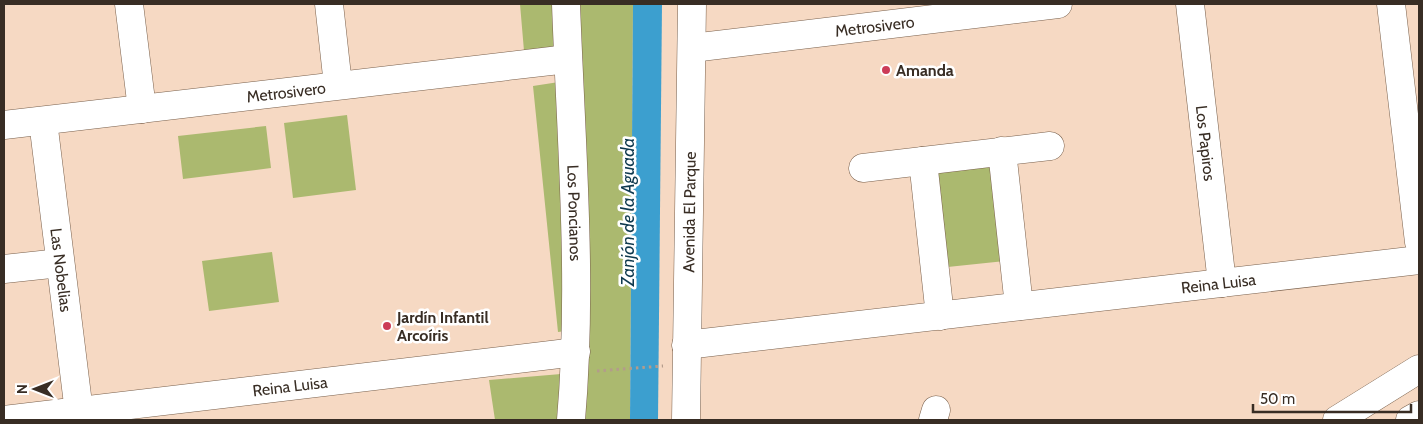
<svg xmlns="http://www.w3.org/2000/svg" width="1423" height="424" viewBox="0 0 1423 424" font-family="Cabin,sans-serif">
  <rect width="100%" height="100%" fill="#f6d9c3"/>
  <path fill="#abb96f" d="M520,4h34l1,43 -31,4z
    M575,4h58l-3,416h-48z
    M559,82l7,249 -8,1 -25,-246z
    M347,115l9,75 -63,8 -9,-75z
    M266,126l5,42 -88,11 -5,-43z
    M994,162l11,99 -67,7 -11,-99z
    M272,252l7,50 -70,9 -7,-50z
    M561,374l-4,46h-62l-6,-40z"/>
  <path fill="#3c9fcf" d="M633,4h29l-4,416h-28z"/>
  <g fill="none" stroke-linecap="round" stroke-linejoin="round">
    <defs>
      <g id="minor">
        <path d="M129,4l13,105"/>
        <path d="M329,4l9,81"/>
        <path id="s1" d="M566,4c5,138 17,278 5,416"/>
        <path id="s2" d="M1190,4l32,279"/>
        <path d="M1391,4l28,238"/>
        <path id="s3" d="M692,48l366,-44"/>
        <path id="s4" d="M43,121l37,299"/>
        <path id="s5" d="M4,125l564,-66"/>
        <path d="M1002,151l17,155"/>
        <path d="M923,161l17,155"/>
        <path d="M863,168l187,-22"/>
        <path d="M4,269l56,-6"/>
        <path id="s6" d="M686,345l733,-85"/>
        <path id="s7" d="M4,420l572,-68"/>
        <path id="s8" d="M686,420l6,-416"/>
        <path d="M933,420l3,-10"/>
        <path d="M1337,420l82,-51"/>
      </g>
      <path id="major" d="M1410,420l9,-5"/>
    </defs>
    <use href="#minor" stroke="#79604c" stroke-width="29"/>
    <use href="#major" stroke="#79604c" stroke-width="29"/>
    <path stroke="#b39c8b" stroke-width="3" stroke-dasharray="2.5 4" stroke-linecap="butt" d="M597,371l66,-5"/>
    <use href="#minor" stroke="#fff" stroke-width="28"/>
    <use href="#major" stroke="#fff" stroke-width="28"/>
  </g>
  <g fill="#cc3c58" stroke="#fff" stroke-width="2">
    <circle cx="886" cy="70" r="5"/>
    <circle cx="387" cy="326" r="5"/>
  </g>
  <g text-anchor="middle" stroke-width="5" stroke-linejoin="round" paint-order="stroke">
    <g font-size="16" fill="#382d24" stroke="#fff">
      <text dy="6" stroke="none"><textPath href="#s3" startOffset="184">Metrosivero</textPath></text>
      <text dy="6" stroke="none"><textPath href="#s5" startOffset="284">Metrosivero</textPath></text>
      <text dy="6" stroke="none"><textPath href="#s2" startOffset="140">Los Papiros</textPath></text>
      <text dy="6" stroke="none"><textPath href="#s1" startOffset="209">Los Poncianos</textPath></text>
      <text dy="6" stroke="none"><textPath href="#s8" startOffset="208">Avenida El Parque</textPath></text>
      <text dy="6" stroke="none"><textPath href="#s4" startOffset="150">Las Nobelias</textPath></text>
      <text dy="6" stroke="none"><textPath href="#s6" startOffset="536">Reina Luisa</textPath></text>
      <text dy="6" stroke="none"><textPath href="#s7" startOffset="288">Reina Luisa</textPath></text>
    </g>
    <g font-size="16" font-weight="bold" fill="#382d24" stroke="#fff" text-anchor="start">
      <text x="896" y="76">Amanda</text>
      <text x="397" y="323">Jardín Infantil<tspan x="397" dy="18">Arcoíris</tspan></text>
    </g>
    <g font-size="18" font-style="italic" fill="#0f394e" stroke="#fff">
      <text transform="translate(628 212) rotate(-90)" y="6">Zanjón de la Aguada</text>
    </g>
  </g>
  <rect width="1423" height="424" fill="none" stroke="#382d24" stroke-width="10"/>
  <g transform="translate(35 389) rotate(270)" stroke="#ffffff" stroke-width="4" paint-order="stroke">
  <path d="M0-4L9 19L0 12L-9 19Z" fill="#382d24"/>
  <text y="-8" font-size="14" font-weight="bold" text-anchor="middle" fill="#382d24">N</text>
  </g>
  <path d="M1253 404v8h158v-8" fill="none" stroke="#382d24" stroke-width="2.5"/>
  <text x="1260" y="404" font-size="15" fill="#382d24" stroke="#ffffff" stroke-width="4" paint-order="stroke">50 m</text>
</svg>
